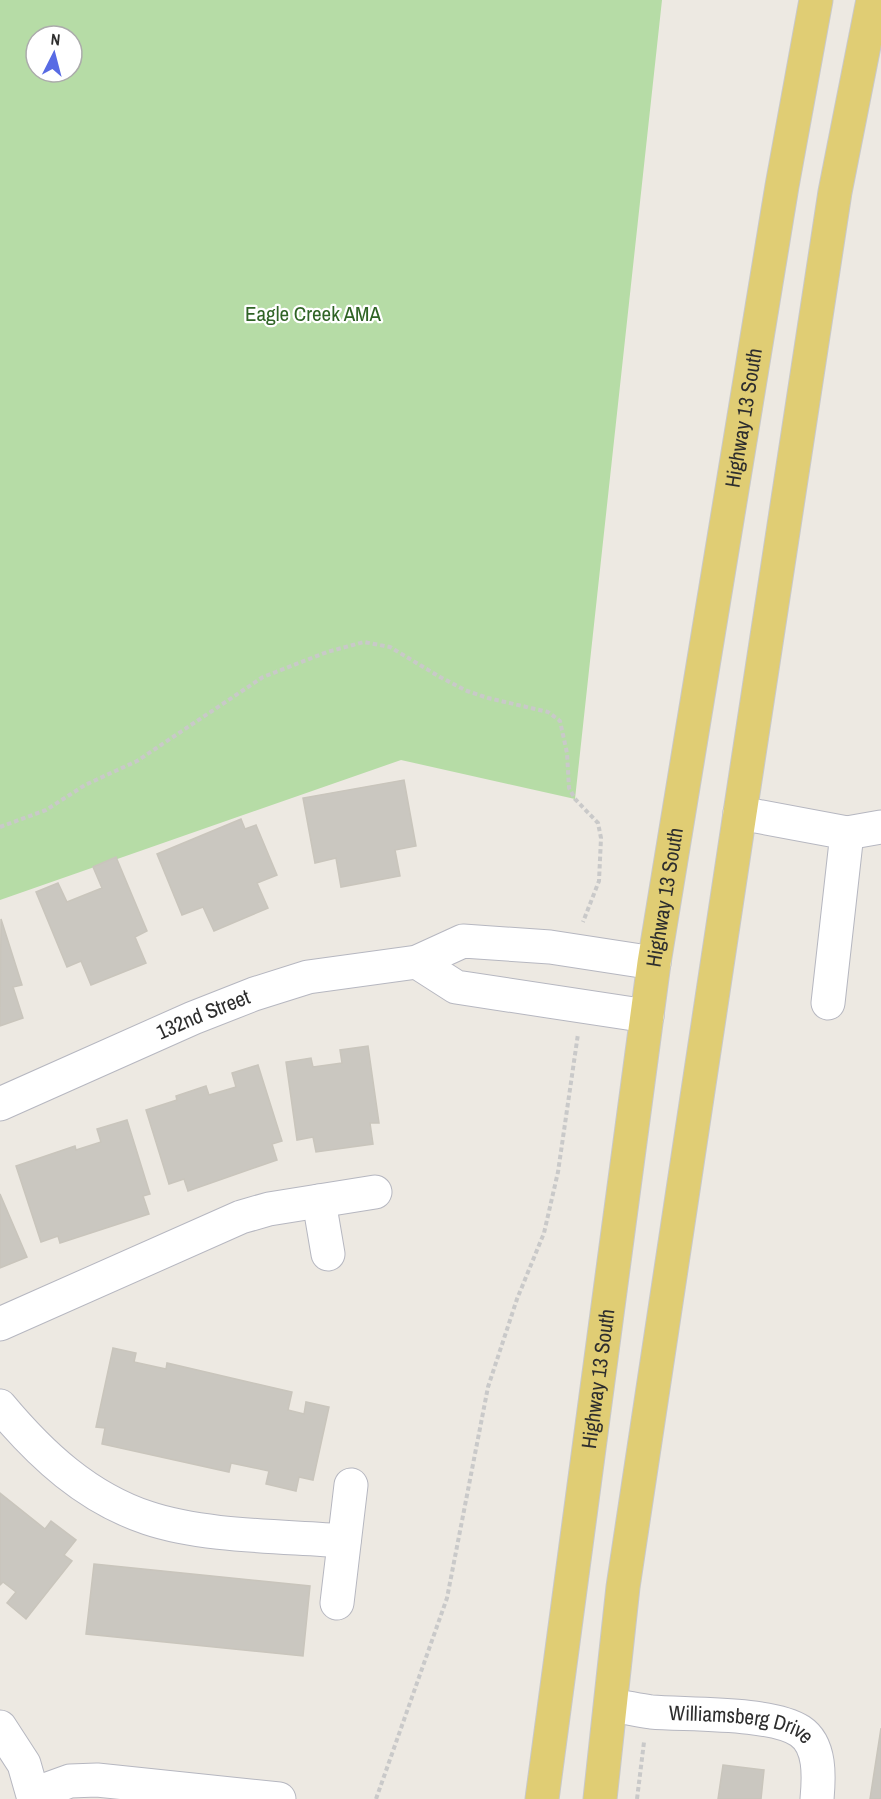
<svg xmlns="http://www.w3.org/2000/svg" width="881" height="1799" viewBox="0 0 881 1799" font-family="'Archivo Narrow',sans-serif">
  <rect width="100%" height="100%" fill="#ede9e2"/>
  <path fill="#b6dca6" fill-rule="evenodd" d="M0,0h662l-87,799 -174,-39 -401,140zM36,36h36v36h-36z"/>
  <path fill="#cac7c0" stroke="#c9c5bc" stroke-width="1.5" d="M404,780l12,66 -21,4 5,26 -59,11 -5,-29 -21,5 -12,-65z
    M241,819l4,10 11,-4 21,50 -20,8 11,25 -54,23 -11,-24 -21,8 -25,-61z
    M116,857l31,74 -12,6 11,26 -55,22 -10,-24 -14,6 -31,-75 22,-9 9,19 35,-14 -9,-21z
    M1,919l21,66 -9,2 10,31 -23,8z
    M368,1046l11,77h-9l3,21 -57,8 -3,-15 -16,3 -11,-78 25,-4 2,9 29,-4 -2,-13z
    M258,1065l24,76 -10,3 5,16 -89,31 -4,-12 -15,5 -23,-74 31,-10 -1,-4 30,-10 3,9 27,-8 -4,-14z
    M127,1120l23,74 -7,2 6,18 -89,29 -2,-7 -17,6 -25,-76 59,-20 1,4 25,-8 -4,-13z
    M0,1194l27,63 -27,11z
    M113,1348l23,5 -2,9 32,7 1,-6 125,29 -4,18 16,4 2,-12 23,5 -16,73 -14,-3 -3,14 -30,-7 3,-13 -38,-8 -2,9 -127,-28 3,-16 -9,-1z
    M0,1493l45,36 6,-8 25,19 -12,15 8,6 -46,58 -19,-16 9,-11 -13,-10 -3,3z
    M94,1564l216,22 -7,70 -217,-22z
    M881,1728v71h-11z
    M723,1765l41,5 -3,29h-43z"/>
  <g fill="none" stroke-linecap="round" stroke-linejoin="round">
    <defs>
      <g id="minor">
        <path d="M740,813l107,20 -19,170"/>
        <path d="M847,833l34,-6"/>
        <path d="M417,962l39,25 191,29"/>
        <path id="s1" d="M0,1104l193,-86 61,-24 54,-17 109,-15 46,-21 87,6 104,16"/>
        <path d="M319,1201l9,53"/>
        <path d="M0,1324l241,-107 28,-8 106,-17"/>
        <path d="M0,1406c41,49 87,92 148,112 56,19 137,18 196,23"/>
        <path d="M337,1603l14,-118"/>
        <path id="s2" d="M611,1705c13,2 27,5 40,7 37,3 120,0 149,19 21,14 19,46 17,68"/>
        <path d="M0,1727l24,37 10,35"/>
        <path d="M34,1794l36,-13 27,-1 182,19"/>
      </g>
      <g id="major">
        <path id="s3" d="M542,1799l112,-836 128,-777 34,-186"/>
        <path d="M600,1799l23,-212 117,-774 95,-621 38,-192"/>
      </g>
    </defs>
    <use href="#minor" stroke="#b6b7c0" stroke-width="35"/>
    <use href="#major" stroke="#c9c9c9" stroke-width="35"/>
    <path stroke="#c9c9c9" stroke-width="4" stroke-dasharray="4.5 3" stroke-linecap="butt" d="M0,827l46,-17 39,-25 52,-24 126,-84 64,-25 37,-10 26,5 50,30 27,14 21,7 60,14 12,9 7,32 2,35 6,11 23,24 3,15 -2,43 -16,41
      M376,1799l71,-201 41,-211 29,-88 27,-66 14,-61 20,-138
      M637,1799l7,-57"/>
    <use href="#minor" stroke="#fff" stroke-width="33"/>
    <use href="#major" stroke="#e0cd74" stroke-width="33"/>
  </g>
  <g text-anchor="middle" stroke-width="4.5" stroke-linejoin="round" paint-order="stroke">
    <g font-size="21" fill="#2f6325" stroke="#fff">
      <text x="313" y="321">Eagle Creek AMA</text>
    </g>
    <g font-size="21" fill="#2e2e2e" stroke="#fff">
      <text dy="7" stroke="none"><textPath href="#s3" startOffset="1396">Highway 13 South</textPath></text>
      <text dy="7" stroke="none"><textPath href="#s3" startOffset="910">Highway 13 South</textPath></text>
      <text dy="7" stroke="none"><textPath href="#s1" startOffset="222">132nd Street</textPath></text>
      <text dy="7" stroke="none"><textPath href="#s3" startOffset="424">Highway 13 South</textPath></text>
      <text dy="7" stroke="none"><textPath href="#s2" startOffset="132">Williamsberg Drive</textPath></text>
    </g>
  </g>
  <g transform="translate(54 54) rotate(6)"><circle r="28" fill="#ffffff" stroke="#ababab" stroke-width="1.5"/>
  <path d="M0-4.5L10 22L0 15L-10 22Z" fill="#586be4"/>
  <text y="-9" font-size="16" font-weight="bold" text-anchor="middle" fill="#2e2e2e">N</text>
  </g>
</svg>
